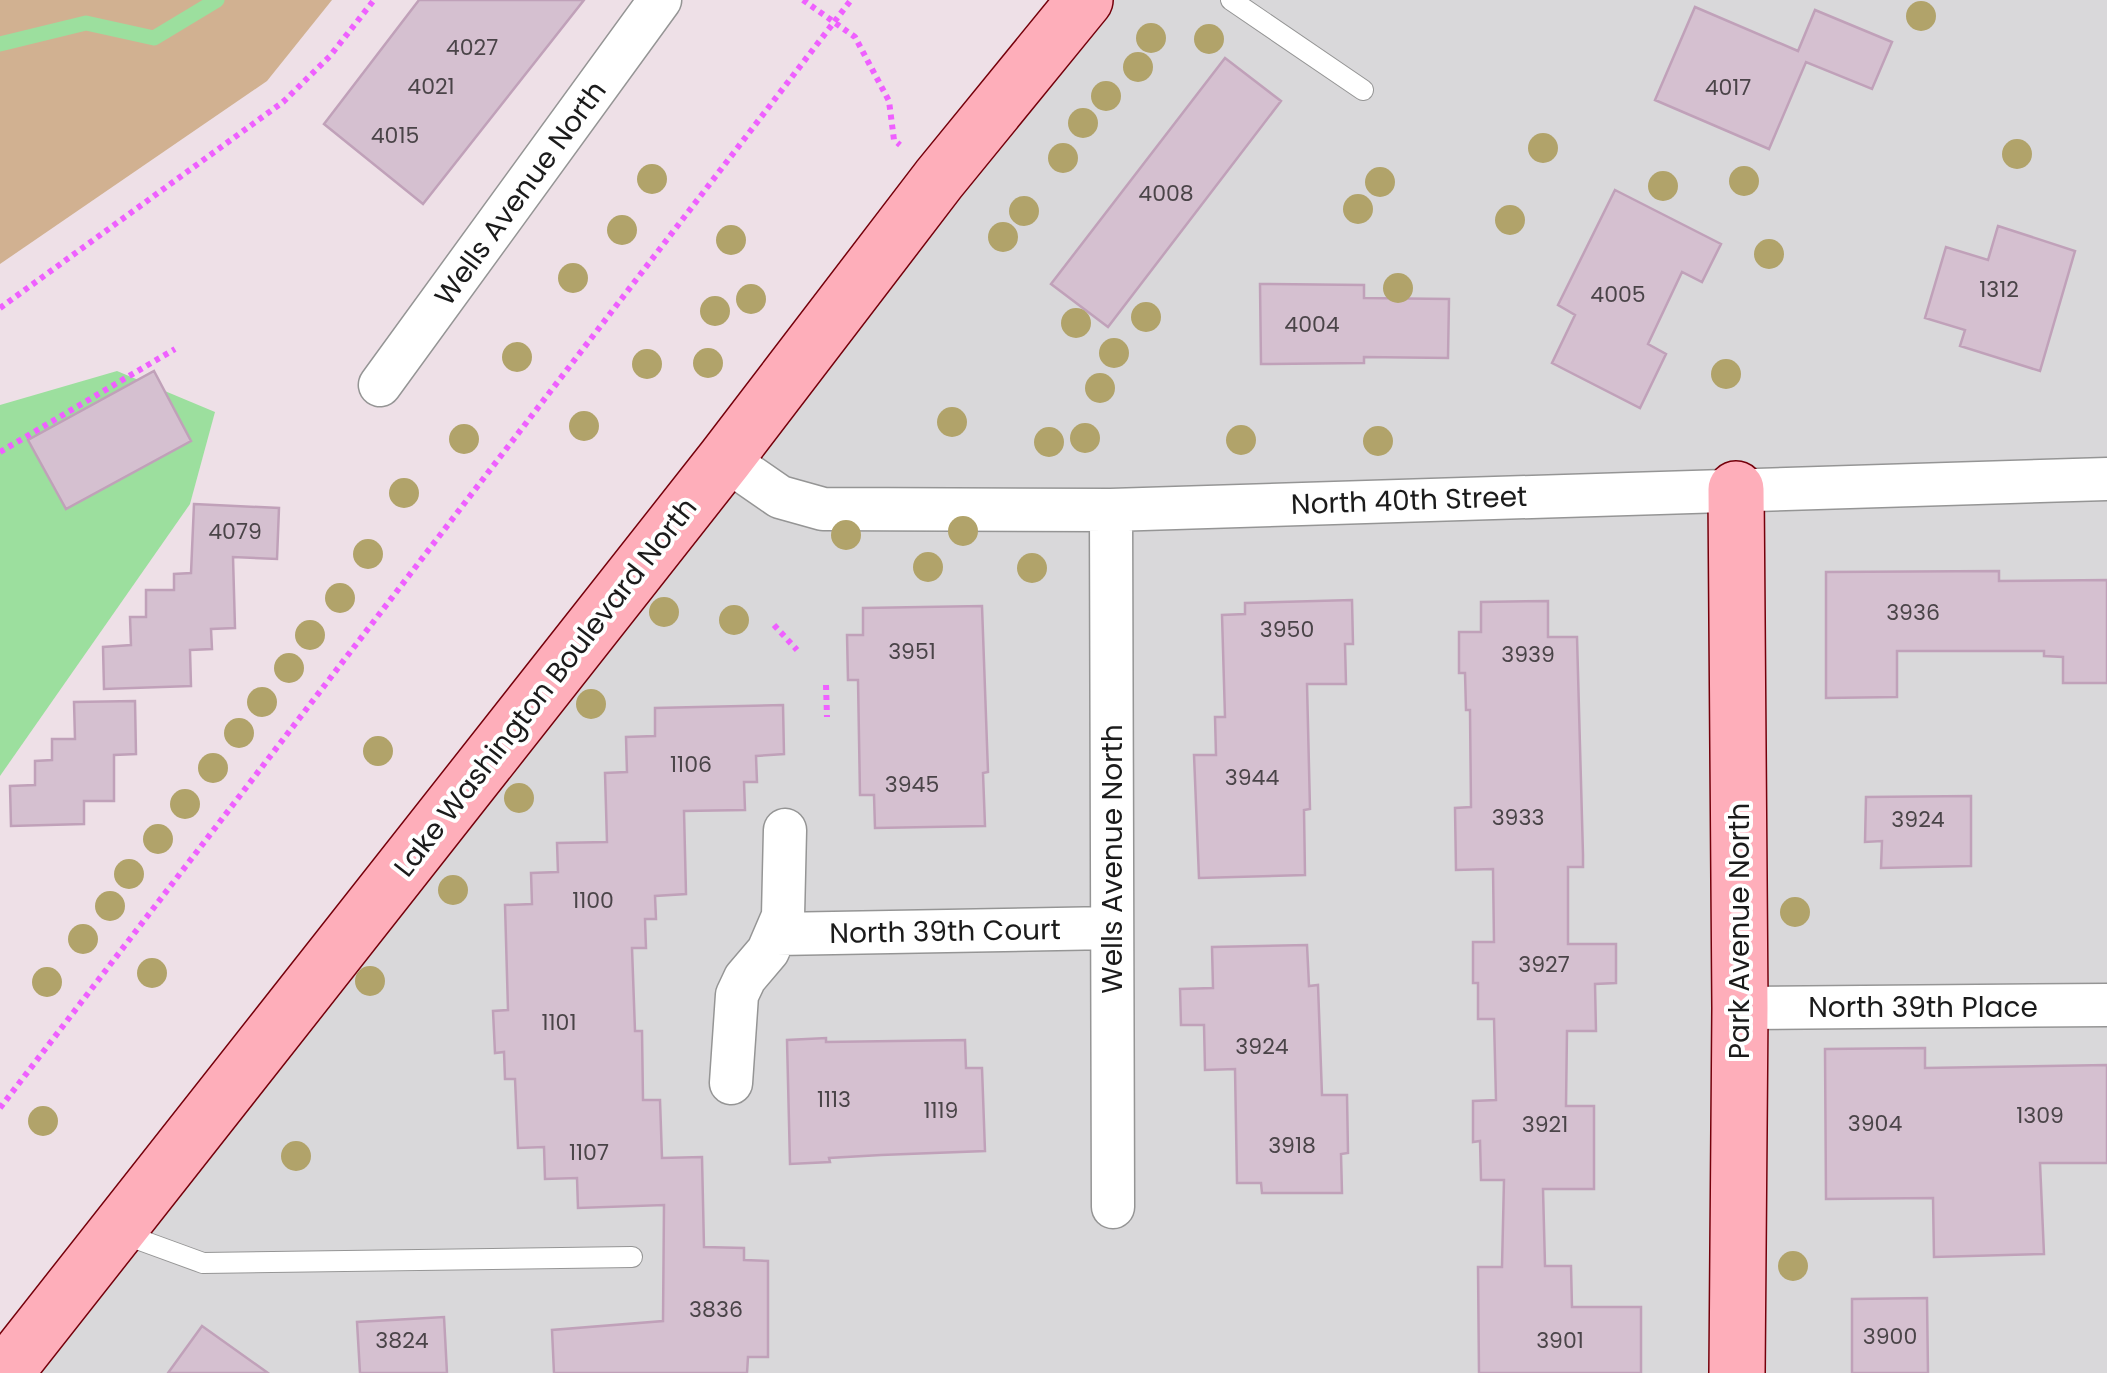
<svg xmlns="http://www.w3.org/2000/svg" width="2107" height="1373" viewBox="0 0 2107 1373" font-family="Poppins,sans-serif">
  <rect width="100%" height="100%" fill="#eee0e7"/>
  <path fill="#d9d8da" d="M1082,0h1025v1373h-2085z"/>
  <path fill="#d1b191" d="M0,0h332l-65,81 -267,183z"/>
  <path fill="#9cdf9e" d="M117,371l98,41 -25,92 -190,272v-371z"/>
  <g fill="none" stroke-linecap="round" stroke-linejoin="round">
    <path stroke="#9cdf9e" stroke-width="15" d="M0,44l86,-21 68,15 63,-38"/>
  </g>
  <path fill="#d5c0d0" stroke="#c0a1b9" stroke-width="2.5" d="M419,0h165l-161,204 -99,-80z
    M1695,7l103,44 17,-41 77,32 -20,47 -66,-27 -37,87 -114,-49z
    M1225,58l56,43 -173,226 -57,-43z
    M1615,190l106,54 -19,38 -20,-10 -34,72 18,10 -26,54 -88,-45 23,-48 -17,-10z
    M1998,226l77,25 -35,120 -80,-25 5,-16 -40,-12 21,-71 42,13z
    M1260,284l104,1v13l85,1 -1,59 -84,-1v6l-103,1z
    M154,371l37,70 -125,68 -38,-69z
    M194,504l85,4 -2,51 -44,-2 2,71 -24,1 1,20 -22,1 1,36 -87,3 -1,-42 28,-2 -1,-28h16v-27h28v-16l17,-1z
    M1999,571v10l108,-1v103h-44v-26l-19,-1v-5h-147v46l-71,1v-126z
    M1352,600l1,44h-8l1,40h-39l3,125 -6,1 1,65 -106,3 -5,-123h22l-1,-38h10l-3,-102 23,-1v-11z
    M1548,601v36h29l6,218v12h-15v77h48v39l-21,1 1,47h-29l-1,75h28v83h-51l2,77h26l1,41h69v66h-162l-1,-106h24l2,-87h-23l-1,-39 -7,1v-41l23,-1 -2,-81h-16v-36h-5v-41h21l-1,-73 -37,1 -1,-62 16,-1 -1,-97h-4l-1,-37h-6v-41h22v-30z
    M982,606l6,166 -5,1 2,53 -110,2 -1,-33h-14l-2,-115h-10l-1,-45h16v-27z
    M135,701l1,53 -22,1v46h-30v23l-73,2 -1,-40 25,-1v-24l17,-1v-21h23l-1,-37z
    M783,705l1,49 -28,2 1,26h-13l1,28 -61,1 2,83 -31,2 1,23h-11l1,29h-14l3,83h7l1,69h17l2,58 40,-1 2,90 40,1v12l24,1v96h-20l-1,16h-193l-2,-43 111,-9 1,-116 -86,3 -1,-30 -32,1 -1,-32 -26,1 -3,-69h-10l-1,-27 -9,1 -2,-42 15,-1 -3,-105 27,-1 -1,-31 27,-1 -1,-29 50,-1 -2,-69 22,-1 -1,-35 29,-1v-28z
    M1971,796v70l-90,2 1,-27 -17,1 1,-45z
    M1307,945l2,41 9,-1 4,110h25l1,58 -7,1 1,39h-80l-1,-10h-24l-2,-114 -30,1 -1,-45h-23l-1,-36 33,-1 -1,-41z
    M826,1038v4l139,-2 1,28h16l3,83 -104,4 -52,3 1,4 -40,2 -3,-124z
    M1925,1048v20l182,-3v98h-67l4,91 -110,3 -1,-59 -107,1 -1,-150z
    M1927,1298l1,75h-76v-74z
    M444,1317l3,56h-87l-3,-51z
    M202,1326l66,47h-100z"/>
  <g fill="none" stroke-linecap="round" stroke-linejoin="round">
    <defs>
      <path id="lane" d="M1231,0l132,90
        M118,1232l85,31 429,-6"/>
      <path id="street" d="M380,385l280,-385
        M725,459l55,38 43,12 288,1 996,-31
        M1111,510l2,697
        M777,934l335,-6
        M1740,1008l367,-3
        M731,1083l6,-88 8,-17 23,-27 15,-35 2,-86"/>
      <path id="secondary" d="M1736,489l4,519 -3,365
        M5,1373l720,-914 214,-280 146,-179"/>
    </defs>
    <use href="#lane" stroke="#959595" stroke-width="22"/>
    <use href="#street" stroke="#959595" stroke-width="45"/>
    <use href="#secondary" stroke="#75000b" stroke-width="58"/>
    <path stroke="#ef60ff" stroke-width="6" stroke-dasharray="5 5" stroke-linecap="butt" d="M803,0l52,37 34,64 5,39 6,5
      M0,308l283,-206 47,-46 44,-56
      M0,452l175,-103
      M774,625l23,25
      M826,685l1,32
      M0,1108l851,-1108"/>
    <use href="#lane" stroke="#fff" stroke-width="20"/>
    <use href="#street" stroke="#fff" stroke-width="42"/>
    <use href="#secondary" stroke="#feaeba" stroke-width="55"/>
  </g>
  <g fill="#b1a36a">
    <circle cx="1921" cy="16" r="15"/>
    <circle cx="1151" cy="38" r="15"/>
    <circle cx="1209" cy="39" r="15"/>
    <circle cx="1138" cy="67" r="15"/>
    <circle cx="1106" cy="96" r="15"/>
    <circle cx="1083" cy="123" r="15"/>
    <circle cx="1543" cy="148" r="15"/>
    <circle cx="2017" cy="154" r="15"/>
    <circle cx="1063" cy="158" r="15"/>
    <circle cx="652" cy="179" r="15"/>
    <circle cx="1744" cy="181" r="15"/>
    <circle cx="1380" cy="182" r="15"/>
    <circle cx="1663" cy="186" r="15"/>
    <circle cx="1358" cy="209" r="15"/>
    <circle cx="1024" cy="211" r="15"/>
    <circle cx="1510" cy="220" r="15"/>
    <circle cx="622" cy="230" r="15"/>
    <circle cx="1003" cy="237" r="15"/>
    <circle cx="731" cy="240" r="15"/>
    <circle cx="1769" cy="254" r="15"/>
    <circle cx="573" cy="278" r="15"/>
    <circle cx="1398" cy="288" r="15"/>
    <circle cx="751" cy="299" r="15"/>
    <circle cx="715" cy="311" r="15"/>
    <circle cx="1146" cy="317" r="15"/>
    <circle cx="1076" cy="323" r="15"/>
    <circle cx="1114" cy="353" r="15"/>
    <circle cx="517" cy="357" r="15"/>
    <circle cx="708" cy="363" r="15"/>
    <circle cx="647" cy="364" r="15"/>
    <circle cx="1726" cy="374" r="15"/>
    <circle cx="1100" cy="388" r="15"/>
    <circle cx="952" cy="422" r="15"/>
    <circle cx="584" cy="426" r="15"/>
    <circle cx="1085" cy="438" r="15"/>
    <circle cx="464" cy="439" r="15"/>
    <circle cx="1241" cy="440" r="15"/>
    <circle cx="1378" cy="441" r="15"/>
    <circle cx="1049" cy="442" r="15"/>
    <circle cx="404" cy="493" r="15"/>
    <circle cx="963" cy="531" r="15"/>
    <circle cx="846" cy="535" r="15"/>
    <circle cx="368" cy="554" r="15"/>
    <circle cx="928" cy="567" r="15"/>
    <circle cx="1032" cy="568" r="15"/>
    <circle cx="340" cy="598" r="15"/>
    <circle cx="664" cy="612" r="15"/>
    <circle cx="734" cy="620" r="15"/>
    <circle cx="310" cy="635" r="15"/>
    <circle cx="289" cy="668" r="15"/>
    <circle cx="262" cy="702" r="15"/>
    <circle cx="591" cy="704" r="15"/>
    <circle cx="239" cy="733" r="15"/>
    <circle cx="378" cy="751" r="15"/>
    <circle cx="213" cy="768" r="15"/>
    <circle cx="519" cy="798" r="15"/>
    <circle cx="185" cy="804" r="15"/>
    <circle cx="158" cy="839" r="15"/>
    <circle cx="129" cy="874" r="15"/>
    <circle cx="453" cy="890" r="15"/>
    <circle cx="110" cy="906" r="15"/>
    <circle cx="1795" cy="912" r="15"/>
    <circle cx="83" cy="939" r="15"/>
    <circle cx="152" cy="973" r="15"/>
    <circle cx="370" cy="981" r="15"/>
    <circle cx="47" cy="982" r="15"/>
    <circle cx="43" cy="1121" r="15"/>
    <circle cx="296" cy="1156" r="15"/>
    <circle cx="1793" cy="1266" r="15"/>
  </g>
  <g text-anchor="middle" stroke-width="8" stroke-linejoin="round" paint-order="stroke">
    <g font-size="22" fill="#4a4448">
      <text x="472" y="55">4027</text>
      <text x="431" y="94">4021</text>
      <text x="1728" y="95">4017</text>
      <text x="395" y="143">4015</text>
      <text x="1166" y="201">4008</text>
      <text x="1999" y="297">1312</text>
      <text x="1618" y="302">4005</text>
      <text x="1312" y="332">4004</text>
      <text x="235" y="539">4079</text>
      <text x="1913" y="620">3936</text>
      <text x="1287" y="637">3950</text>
      <text x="912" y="659">3951</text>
      <text x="1528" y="662">3939</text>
      <text x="691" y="772">1106</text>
      <text x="1252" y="785">3944</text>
      <text x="912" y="792">3945</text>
      <text x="1518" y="825">3933</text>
      <text x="1918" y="827">3924</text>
      <text x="593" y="908">1100</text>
      <text x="1544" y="972">3927</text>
      <text x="559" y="1030">1101</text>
      <text x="1262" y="1054">3924</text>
      <text x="834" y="1107">1113</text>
      <text x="941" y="1118">1119</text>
      <text x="2040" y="1123">1309</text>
      <text x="1875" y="1131">3904</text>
      <text x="1545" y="1132">3921</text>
      <text x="1292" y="1153">3918</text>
      <text x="589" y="1160">1107</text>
      <text x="716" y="1317">3836</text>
      <text x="1890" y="1344">3900</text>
      <text x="402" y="1348">3824</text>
      <text x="1560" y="1348">3901</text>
    </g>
    <g font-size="28" fill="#1b1b1b" stroke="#fff">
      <text transform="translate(520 193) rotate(-54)" y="10">Wells Avenue North</text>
      <text transform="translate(1409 500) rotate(-2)" y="10">North 40th Street</text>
      <text transform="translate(545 687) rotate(-52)" y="10">Lake Washington Boulevard North</text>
      <text transform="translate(1112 859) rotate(-90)" y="10">Wells Avenue North</text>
      <text transform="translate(945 931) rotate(-1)" y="10">North 39th Court</text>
      <text transform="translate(1739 931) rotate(-90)" y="10">Park Avenue North</text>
      <text x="1923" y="1017">North 39th Place</text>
    </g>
  </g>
</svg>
